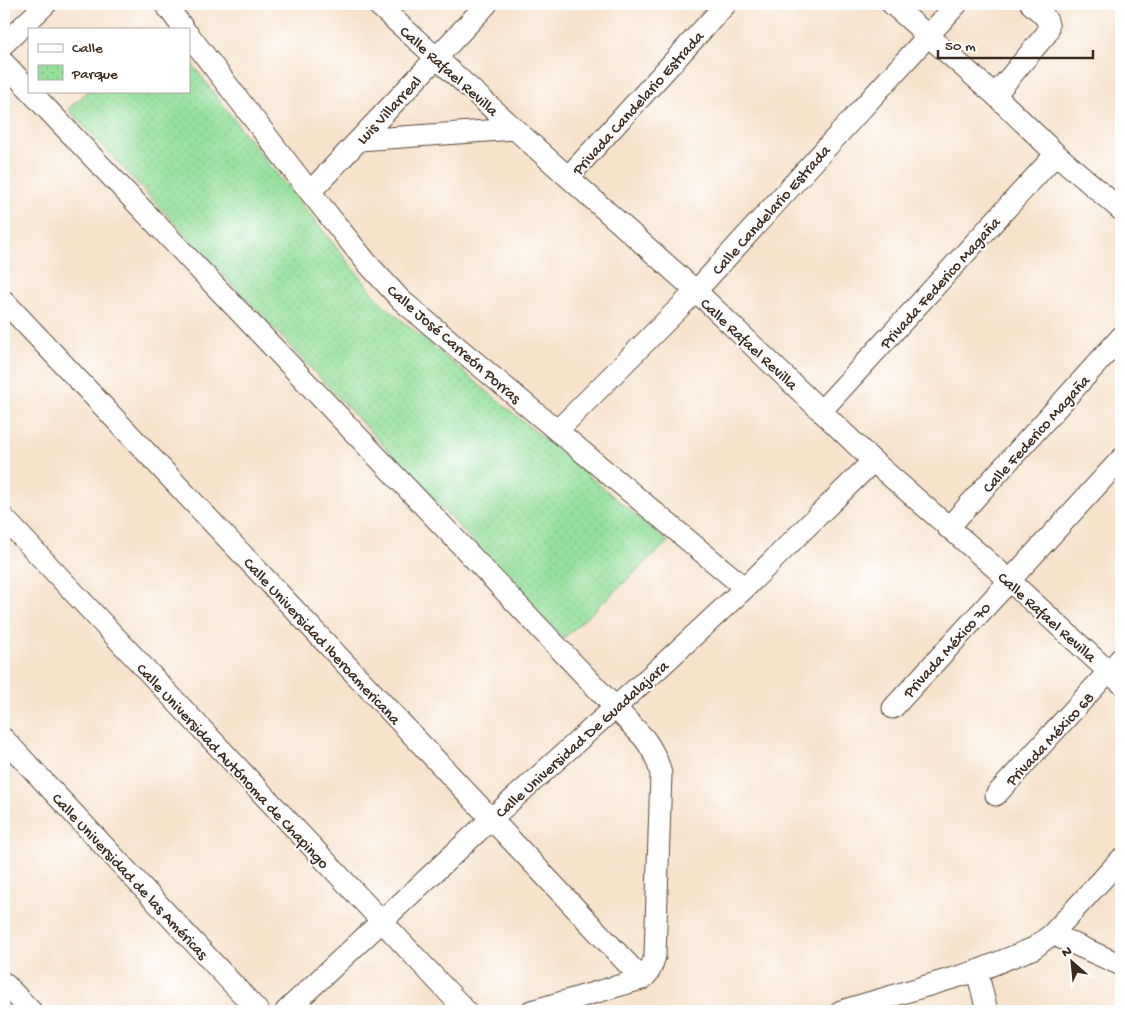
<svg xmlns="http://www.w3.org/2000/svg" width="1125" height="1015" viewBox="0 0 1125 1015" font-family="'Gochi Hand',sans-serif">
  <defs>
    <pattern id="park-dots" width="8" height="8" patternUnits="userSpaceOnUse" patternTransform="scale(1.25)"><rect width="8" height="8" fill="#95df9b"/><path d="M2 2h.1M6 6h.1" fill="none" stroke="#81c085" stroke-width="1.8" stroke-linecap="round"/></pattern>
  </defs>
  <rect width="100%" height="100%" fill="#fff"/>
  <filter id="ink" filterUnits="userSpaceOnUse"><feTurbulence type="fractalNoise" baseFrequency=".02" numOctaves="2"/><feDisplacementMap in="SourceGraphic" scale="10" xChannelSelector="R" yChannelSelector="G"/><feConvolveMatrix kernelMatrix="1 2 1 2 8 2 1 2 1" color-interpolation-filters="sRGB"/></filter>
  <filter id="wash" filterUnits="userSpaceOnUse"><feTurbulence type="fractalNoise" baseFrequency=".0096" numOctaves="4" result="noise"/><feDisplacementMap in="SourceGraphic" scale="20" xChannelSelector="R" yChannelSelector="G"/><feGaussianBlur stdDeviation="1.12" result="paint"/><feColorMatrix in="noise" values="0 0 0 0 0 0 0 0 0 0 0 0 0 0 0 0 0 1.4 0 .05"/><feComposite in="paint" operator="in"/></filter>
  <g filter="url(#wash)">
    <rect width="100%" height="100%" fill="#f7e2cb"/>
    <path fill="url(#park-dots)" stroke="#68845c" d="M189,60l57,76 136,168 286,238 -105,97c-163,-178 -331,-353 -495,-530l20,-18h101z"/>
  </g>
  <g filter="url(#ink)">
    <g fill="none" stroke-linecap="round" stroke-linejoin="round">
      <defs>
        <path id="minor" d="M165,4l19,25
          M377,4l191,173 128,114 177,170 136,119 112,103
          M892,4l103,91 61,59 65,56
          M189,35l121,157 57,71 34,37 344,288
          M4,44l42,-40
          M4,63l25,26
          M30,91l614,647c9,12 14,22 17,36l-6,182c-3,9 -5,18 -13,23l-111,32
          M995,95l52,-62c5,-14 -7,-21 -16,-29
          M359,140l156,-11
          M568,177l158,-173
          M310,192l177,-188
          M4,301l638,678
          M822,410l234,-256
          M557,431l139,-140 261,-287
          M4,518l462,493
          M948,528l173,-191
          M893,708l228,-249
          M4,739l254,272
          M996,795l125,-137
          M1052,934l69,31
          M977,971l10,40
          M4,983l27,28
          M286,1011l205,-192 168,-151 86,-80 128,-127
          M841,1011l136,-40 57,-23 18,-14 69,-75"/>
      </defs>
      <use href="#minor" stroke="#574638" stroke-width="23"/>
      <use href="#minor" stroke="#fff" stroke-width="21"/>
    </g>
  </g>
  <g text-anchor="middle" stroke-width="4" stroke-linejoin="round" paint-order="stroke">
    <g font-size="16" fill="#3b2a1e" stroke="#fff">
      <text transform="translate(450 70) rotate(42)" y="6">Calle Rafael Revilla</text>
      <text transform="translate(637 102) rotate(-48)" y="6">Privada Candelario Estrada</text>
      <text transform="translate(388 109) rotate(-47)" y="6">Luis Villarreal</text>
      <text transform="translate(770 209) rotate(-48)" y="6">Calle Candelario Estrada</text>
      <text transform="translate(939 282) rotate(-48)" y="6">Privada Federico Magaña</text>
      <text transform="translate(455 343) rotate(41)" y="6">Calle José Carreón Porras</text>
      <text transform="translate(750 343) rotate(43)" y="6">Calle Rafael Revilla</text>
      <text transform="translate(1035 433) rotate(-48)" y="6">Calle Federico Magaña</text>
      <text transform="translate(1048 616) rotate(42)" y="6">Calle Rafael Revilla</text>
      <text transform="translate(323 640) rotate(47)" y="6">Calle Universidad Iberoamericana</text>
      <text transform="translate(946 649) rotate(-48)" y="6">Privada México 70</text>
      <text transform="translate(581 738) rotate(-42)" y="6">Calle Universidad De Guadalajara</text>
      <text transform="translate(1049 738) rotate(-47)" y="6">Privada México 68</text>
      <text transform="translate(234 765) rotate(47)" y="6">Calle Universidad Autónoma de Chapingo</text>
      <text transform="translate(131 875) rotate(47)" y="6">Calle Universidad de las Américas</text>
    </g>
  </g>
  <rect width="1125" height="1015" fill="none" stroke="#fff" stroke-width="20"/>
  <rect x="28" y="28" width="162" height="65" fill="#ffffff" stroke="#b1aaa5"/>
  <rect x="38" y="44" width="25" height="8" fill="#ffffff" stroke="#b1aaa5"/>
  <text x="72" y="52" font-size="15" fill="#3b2a1e">Calle</text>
  <rect x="38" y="65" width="25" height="15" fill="url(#park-dots)" stroke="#b1aaa5"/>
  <text x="72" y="78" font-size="15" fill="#3b2a1e">Parque</text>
  <g transform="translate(1072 962) rotate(333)" stroke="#ffffff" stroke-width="4" paint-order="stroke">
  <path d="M0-4L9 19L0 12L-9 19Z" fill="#3b2a1e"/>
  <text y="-8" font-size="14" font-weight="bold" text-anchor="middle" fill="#3b2a1e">N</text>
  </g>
  <path d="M938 50v8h155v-8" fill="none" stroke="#3b2a1e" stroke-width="2.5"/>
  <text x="945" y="50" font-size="15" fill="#3b2a1e" stroke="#ffffff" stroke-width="4" paint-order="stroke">50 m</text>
</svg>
